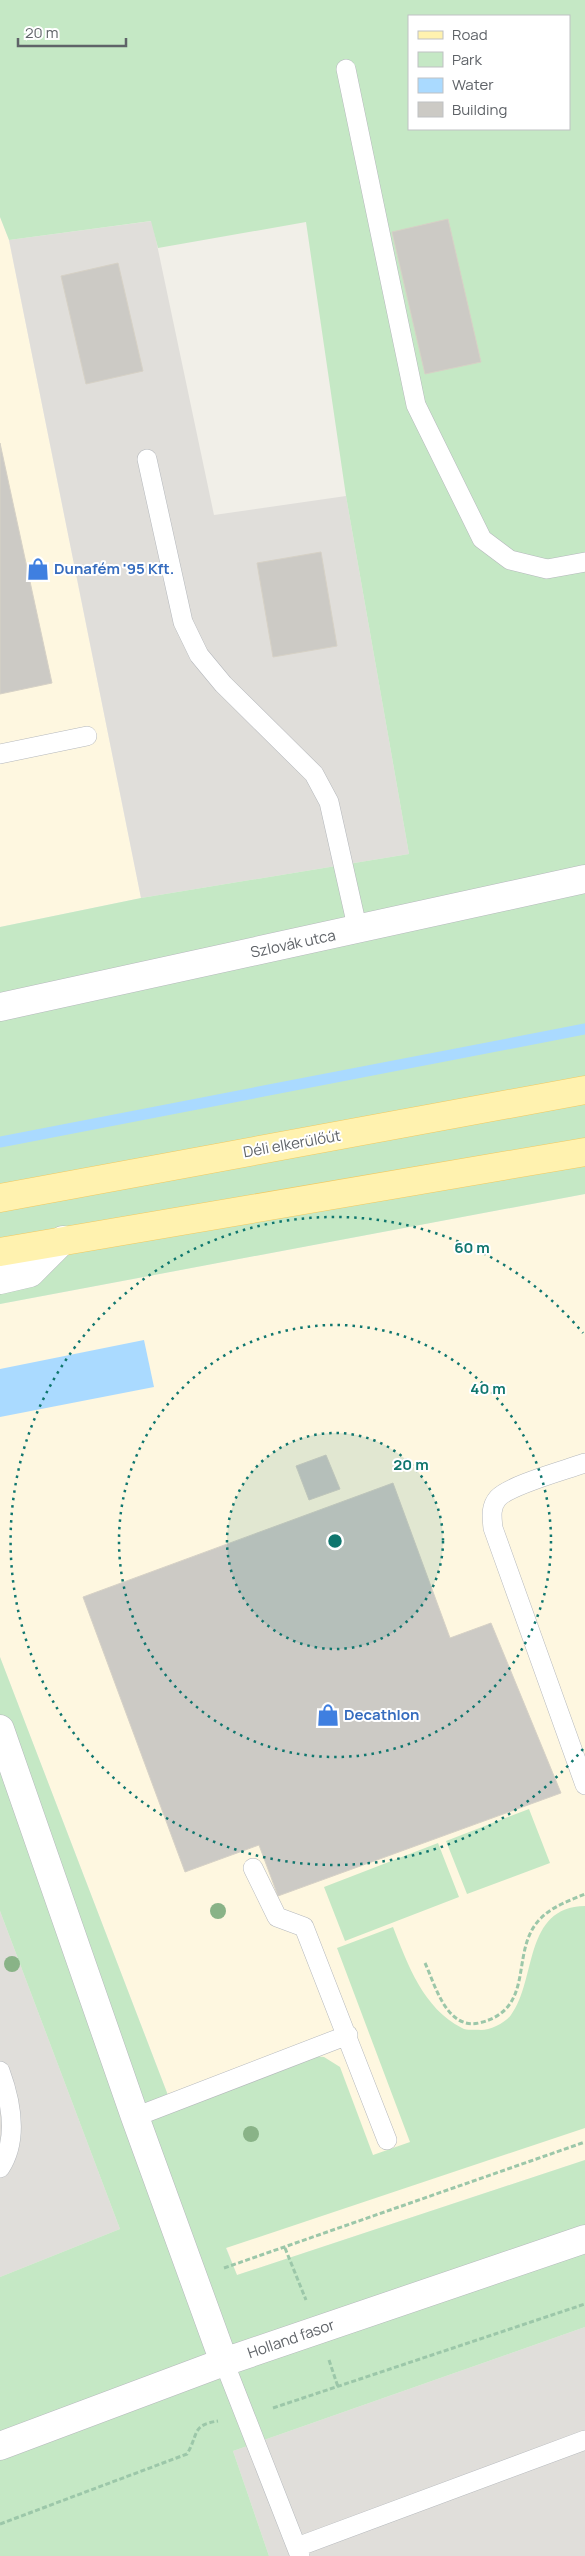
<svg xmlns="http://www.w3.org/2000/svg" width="585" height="2556" viewBox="0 0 585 2556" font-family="Manrope,sans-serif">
  <rect width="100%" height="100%" fill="#f1efe8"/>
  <path fill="#fef7e0" d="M0,217l9,23 132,658 -141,29z
    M585,1194v966l-348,115 -237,-618v-353z"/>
  <path fill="#e0deda" d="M152,221l62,294 132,-19 63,358 -268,44 -132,-658z
    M0,1911l120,318 -120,48z
    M585,2327v229h-316l-36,-105z"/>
  <path fill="#c5e8c5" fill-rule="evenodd" d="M0,0h585v1194l-585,110v-377l141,-29 268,-44 -63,-358 -40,-274 -148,26 -7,-27 -142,19 -9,-23zM409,16h160v113h-160z
    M0,1657l174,454 138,-55 12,1 16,10 33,88 37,-13 -73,-194 56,-21c15,38 30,81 69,101 5,3 13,1 19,2 9,0 24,-7 30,-15 26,-35 12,-108 74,-109v222l-359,120 11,27 348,-115v167l-352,124 36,105h-269v-279l120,-48 -120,-318z
    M529,1809l21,54 -83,31 -21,-53z
    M438,1843l21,54 -114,44 -21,-54z"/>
  <path fill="#aadaff" d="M144,1340l10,47 -154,30v-48z"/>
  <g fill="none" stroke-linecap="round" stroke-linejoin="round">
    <path stroke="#aadaff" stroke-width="11" d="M0,1142l585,-113"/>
  </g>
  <path fill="#cccac5" stroke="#d6d1c6" d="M448,219l33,143 -56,12 -33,-142z
    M118,263l25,108 -57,13 -25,-108z
    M0,443l52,240 -52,11z
    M321,552l16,94 -64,11 -16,-94z
    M326,1455l14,34 -31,11 -13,-34z
    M393,1483l57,155 41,-15 70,170 -283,103 -19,-51 -74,27 -102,-275z"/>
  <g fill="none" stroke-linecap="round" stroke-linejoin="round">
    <defs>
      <path id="service" d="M346,69l70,336 66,134 28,21 37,9 38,-7
        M147,459l36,163 16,33 24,29 91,90 15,28 29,129
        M0,754l87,-18
        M585,1463c-19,7 -75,22 -87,35 -8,9 -6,20 -5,30l92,257
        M253,1868l24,49 27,10 83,213
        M0,2071c11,30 19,68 0,97
        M135,2117l213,-82
        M224,2362l76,194
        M297,2547l288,-107"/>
      <path id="minor" d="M0,1007l585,-128
        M0,1280l30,-7 33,-33
        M0,1729l135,388 89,245
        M0,2446l224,-84 361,-123"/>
      <path id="primary" d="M0,1198l585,-108
        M0,1252l585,-100"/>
    </defs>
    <use href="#service" stroke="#b5b8bc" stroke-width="20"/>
    <use href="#minor" stroke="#b5b8bc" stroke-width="29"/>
    <use href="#primary" stroke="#f2c960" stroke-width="29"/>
    <path stroke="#9cc7a9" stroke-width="3" stroke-dasharray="5 2.5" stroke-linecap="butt" d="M425,1963c10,21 21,67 54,60 59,-14 29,-73 62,-105 12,-12 30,-18 44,-24
      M285,2248l21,52
      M224,2268l361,-126
      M329,2360l9,27
      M273,2408l312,-104
      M0,2524l187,-70c12,-20 4,-29 31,-33"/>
    <use href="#service" stroke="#fff" stroke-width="19"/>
    <use href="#minor" stroke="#fff" stroke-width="28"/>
    <use href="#primary" stroke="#fff2af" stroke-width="28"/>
  </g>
  <g fill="#89b387">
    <circle cx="218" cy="1911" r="8"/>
    <circle cx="12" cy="1964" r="8"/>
    <circle cx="251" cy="2134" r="8"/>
  </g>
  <circle cx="335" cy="1541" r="108" fill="#0f766e" fill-opacity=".12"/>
  <g fill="none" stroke="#0f766e" stroke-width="2.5" stroke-dasharray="2.5 5">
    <circle cx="335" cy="1541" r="108"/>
    <circle cx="335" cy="1541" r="216"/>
    <path d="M583 1749A324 324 0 1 1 583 1333"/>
  </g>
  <defs>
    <symbol id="shop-bare" viewBox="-9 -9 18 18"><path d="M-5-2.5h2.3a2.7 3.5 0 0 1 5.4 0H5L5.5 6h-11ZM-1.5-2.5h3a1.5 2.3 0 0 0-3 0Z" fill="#3f7fe0" stroke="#fff" stroke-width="2.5" paint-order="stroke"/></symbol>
  </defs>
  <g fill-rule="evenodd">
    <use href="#shop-bare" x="22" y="553" width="32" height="32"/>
    <use href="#shop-bare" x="312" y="1699" width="32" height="32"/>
  </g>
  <g text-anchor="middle" stroke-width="4" stroke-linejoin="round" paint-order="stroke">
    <g font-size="15" font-weight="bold" fill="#366cbe" stroke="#fff" text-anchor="start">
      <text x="54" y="574">Dunafém '95 Kft.</text>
      <text x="344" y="1720">Decathlon</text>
    </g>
    <g font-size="15" fill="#5f6368" stroke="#fff">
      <text transform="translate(293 944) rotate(-12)" y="5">Szlovák utca</text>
      <text transform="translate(292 1144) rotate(-10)" y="5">Déli elkerülőút</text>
      <text transform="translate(291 2339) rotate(-19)" y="5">Holland fasor</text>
    </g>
  </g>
  <circle cx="335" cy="1541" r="8" fill="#0f766e" stroke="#fff" stroke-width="2.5"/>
  <g font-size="15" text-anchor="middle" font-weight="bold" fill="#0f766e" stroke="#fff" stroke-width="4" stroke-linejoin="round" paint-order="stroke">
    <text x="472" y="1253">60 m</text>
    <text x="488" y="1394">40 m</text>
    <text x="411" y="1470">20 m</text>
  </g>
  <rect x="408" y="15" width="162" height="115" fill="#ffffff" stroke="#bfc1c3"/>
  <rect x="418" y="31" width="25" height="8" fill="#fff2af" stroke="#bfc1c3"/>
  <text x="452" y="40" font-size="15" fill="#5f6368">Road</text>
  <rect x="418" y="52" width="25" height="15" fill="#c5e8c5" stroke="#bfc1c3"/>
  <text x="452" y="65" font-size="15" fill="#5f6368">Park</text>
  <rect x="418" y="78" width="25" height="15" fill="#aadaff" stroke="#bfc1c3"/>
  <text x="452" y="90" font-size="15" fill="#5f6368">Water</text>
  <rect x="418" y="102" width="25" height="15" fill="#cccac5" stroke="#bfc1c3"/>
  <text x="452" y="115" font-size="15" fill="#5f6368">Building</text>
  <path d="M18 38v8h108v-8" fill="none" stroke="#5f6368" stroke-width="2.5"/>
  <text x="25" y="38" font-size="15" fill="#5f6368" stroke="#ffffff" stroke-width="4" paint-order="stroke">20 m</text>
</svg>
